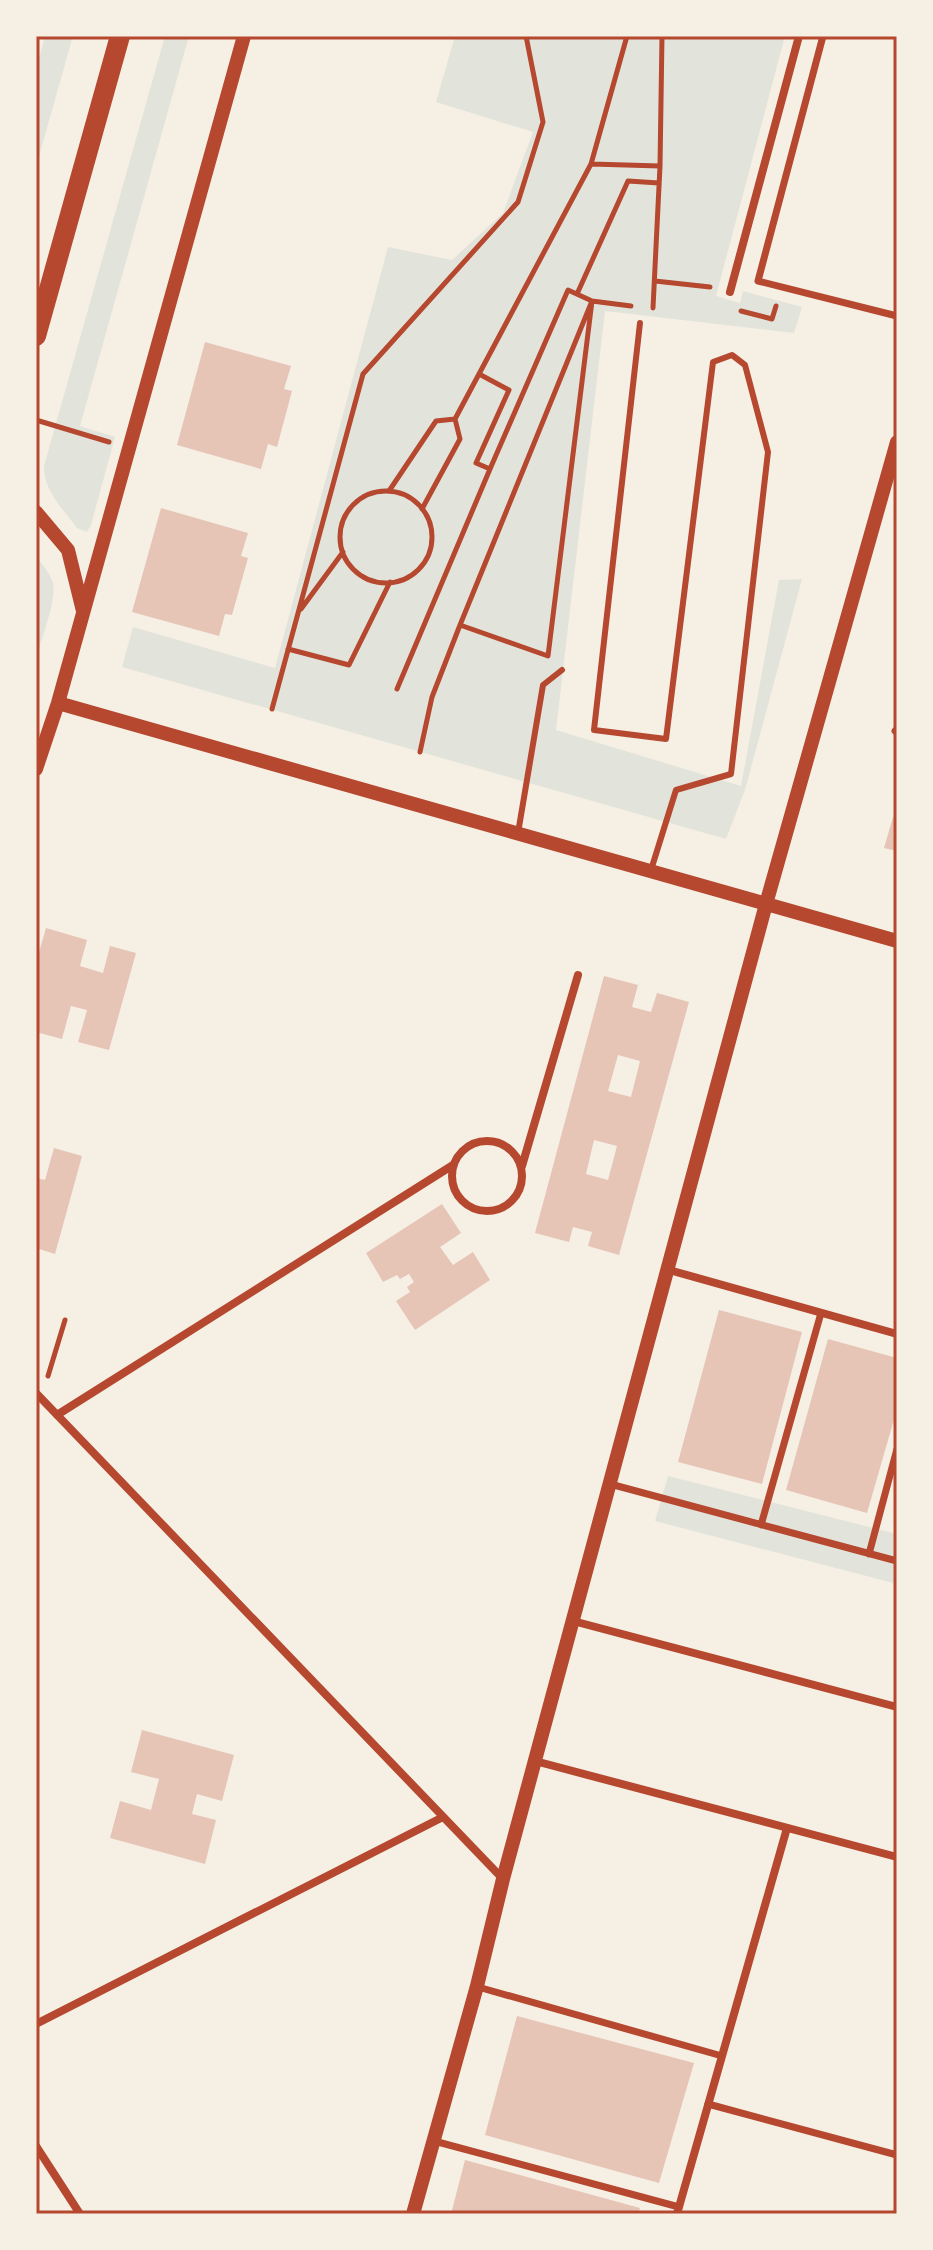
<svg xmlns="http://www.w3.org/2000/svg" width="933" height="2250" viewBox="0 0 933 2250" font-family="'PT Sans Narrow',sans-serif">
  <rect width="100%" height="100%" fill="#f6efe4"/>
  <path fill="#e2e4dc" d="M45,36h28l-37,131v-98z
    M165,36h24l-109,390 35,11 -24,88 -4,7 -10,-4c-14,-19 -34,-38 -33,-62z
    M455,36h330l-69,260 24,7 3,-12 59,16 -8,26 -189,-22 -49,419 185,56 38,-206 23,-1 -57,211 -19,49 -604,-172 11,-40 142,41 113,-421 64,13 51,-47 30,-81 -97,-30z
    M36,556c6,8 14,17 17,27 4,17 -12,57 -17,75z
    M668,1476l229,58v50l-242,-63z"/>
  <path fill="#e6c5b7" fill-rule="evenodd" d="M205,342l86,24 -7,23 8,2 -15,56 -9,-3 -7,25 -84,-24z
    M161,508l87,25 -7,23 7,2 -16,57 -7,-1 -6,22 -87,-24z
    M893,817l4,1v33l-13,-3z
    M46,928l41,12 -7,26 23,7 7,-27 26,7 -27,97 -31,-8 9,-32 -16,-4 -9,33 -26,-7v-69z
    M604,976l34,9 -6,22 19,5 6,-19 32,9 -70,253 -31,-9 4,-14 -19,-5 -4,15 -34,-9zM618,1055l22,6 -9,36 -23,-6zM594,1140l23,6 -9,34 -22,-6z
    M54,1148l28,8 -27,98 -19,-6v-70l9,2z
    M442,1204l19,29 -21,14 13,18 20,-13 17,28 -75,50 -19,-29 14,-9 -3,-5 7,-5 -5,-8 -9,5 -3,-4 -14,7 -17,-29z
    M719,1310l83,22 -40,152 -84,-22z
    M828,1339l69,19v51l-30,104 -81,-23z
    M142,1730l92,25 -12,46 -25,-7 -5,20 24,6 -11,44 -95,-26 10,-37 31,9 8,-31 -28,-7z
    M517,2016l177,47 -35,120 -174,-48z
    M465,2160l175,48 -2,6h-187z"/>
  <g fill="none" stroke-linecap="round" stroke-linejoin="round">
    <path stroke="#b5482f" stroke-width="5" d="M591,164l69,2
      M655,281l55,6
      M577,294l51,-113 31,2
      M653,308l7,-142 2,-130
      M741,311l31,8 4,-13
      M36,420l73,22
      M389,491l47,-70 19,-2 136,-255 36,-128
      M340 537a46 46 0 1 1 92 0a46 46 0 1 1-92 0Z
      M422,509l38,-70 -5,-20
      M301,609l42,-57
      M460,625l132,-324 -24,-11 -78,179 -14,-6 33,-73 -30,-16
      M288,649l61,16 41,-83
      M397,689l93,-220
      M272,709l91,-335 155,-172 25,-80 -17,-86
      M420,752l12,-55 28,-72 88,31 44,-355 39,5
      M48,1376l17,-56"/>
    <path stroke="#b5482f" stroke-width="6" d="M640,323l-46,407 72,9 47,-377 19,-7 13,10 23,87 -37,322 -55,16 -25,80
      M518,833l25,-148 19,-15"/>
    <path stroke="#b5482f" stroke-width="7" d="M823,36l-65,245 139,35
      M895,731l2,1
      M610,1484l287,77
      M761,1525l60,-212
      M869,1554l28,-105
      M478,1987l244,69
      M708,2104l189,51
      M434,2141l245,66"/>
    <path stroke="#b5482f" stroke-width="8" d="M730,292l69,-256
      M452 1176a35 35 0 1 1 70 0a35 35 0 1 1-70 0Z
      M522,1166l56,-191
      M669,1270l228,64
      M36,1393l466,485
      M57,1415l396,-250
      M573,1621l324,86
      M535,1761l362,96
      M36,2024l407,-207
      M36,2146l44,68
      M677,2214l110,-386"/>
    <path stroke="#b5482f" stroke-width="14" d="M36,512l32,38 15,61
      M58,703l839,238
      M36,769l22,-66 186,-667
      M413,2214l64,-228 26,-107 263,-975 131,-462"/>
    <path stroke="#b5482f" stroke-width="20" d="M36,336l84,-300"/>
  </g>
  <rect width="933" height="2250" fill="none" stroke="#f6efe4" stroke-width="76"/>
  <rect x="38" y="38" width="857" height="2174" fill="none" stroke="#b5482f" stroke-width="3"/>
</svg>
